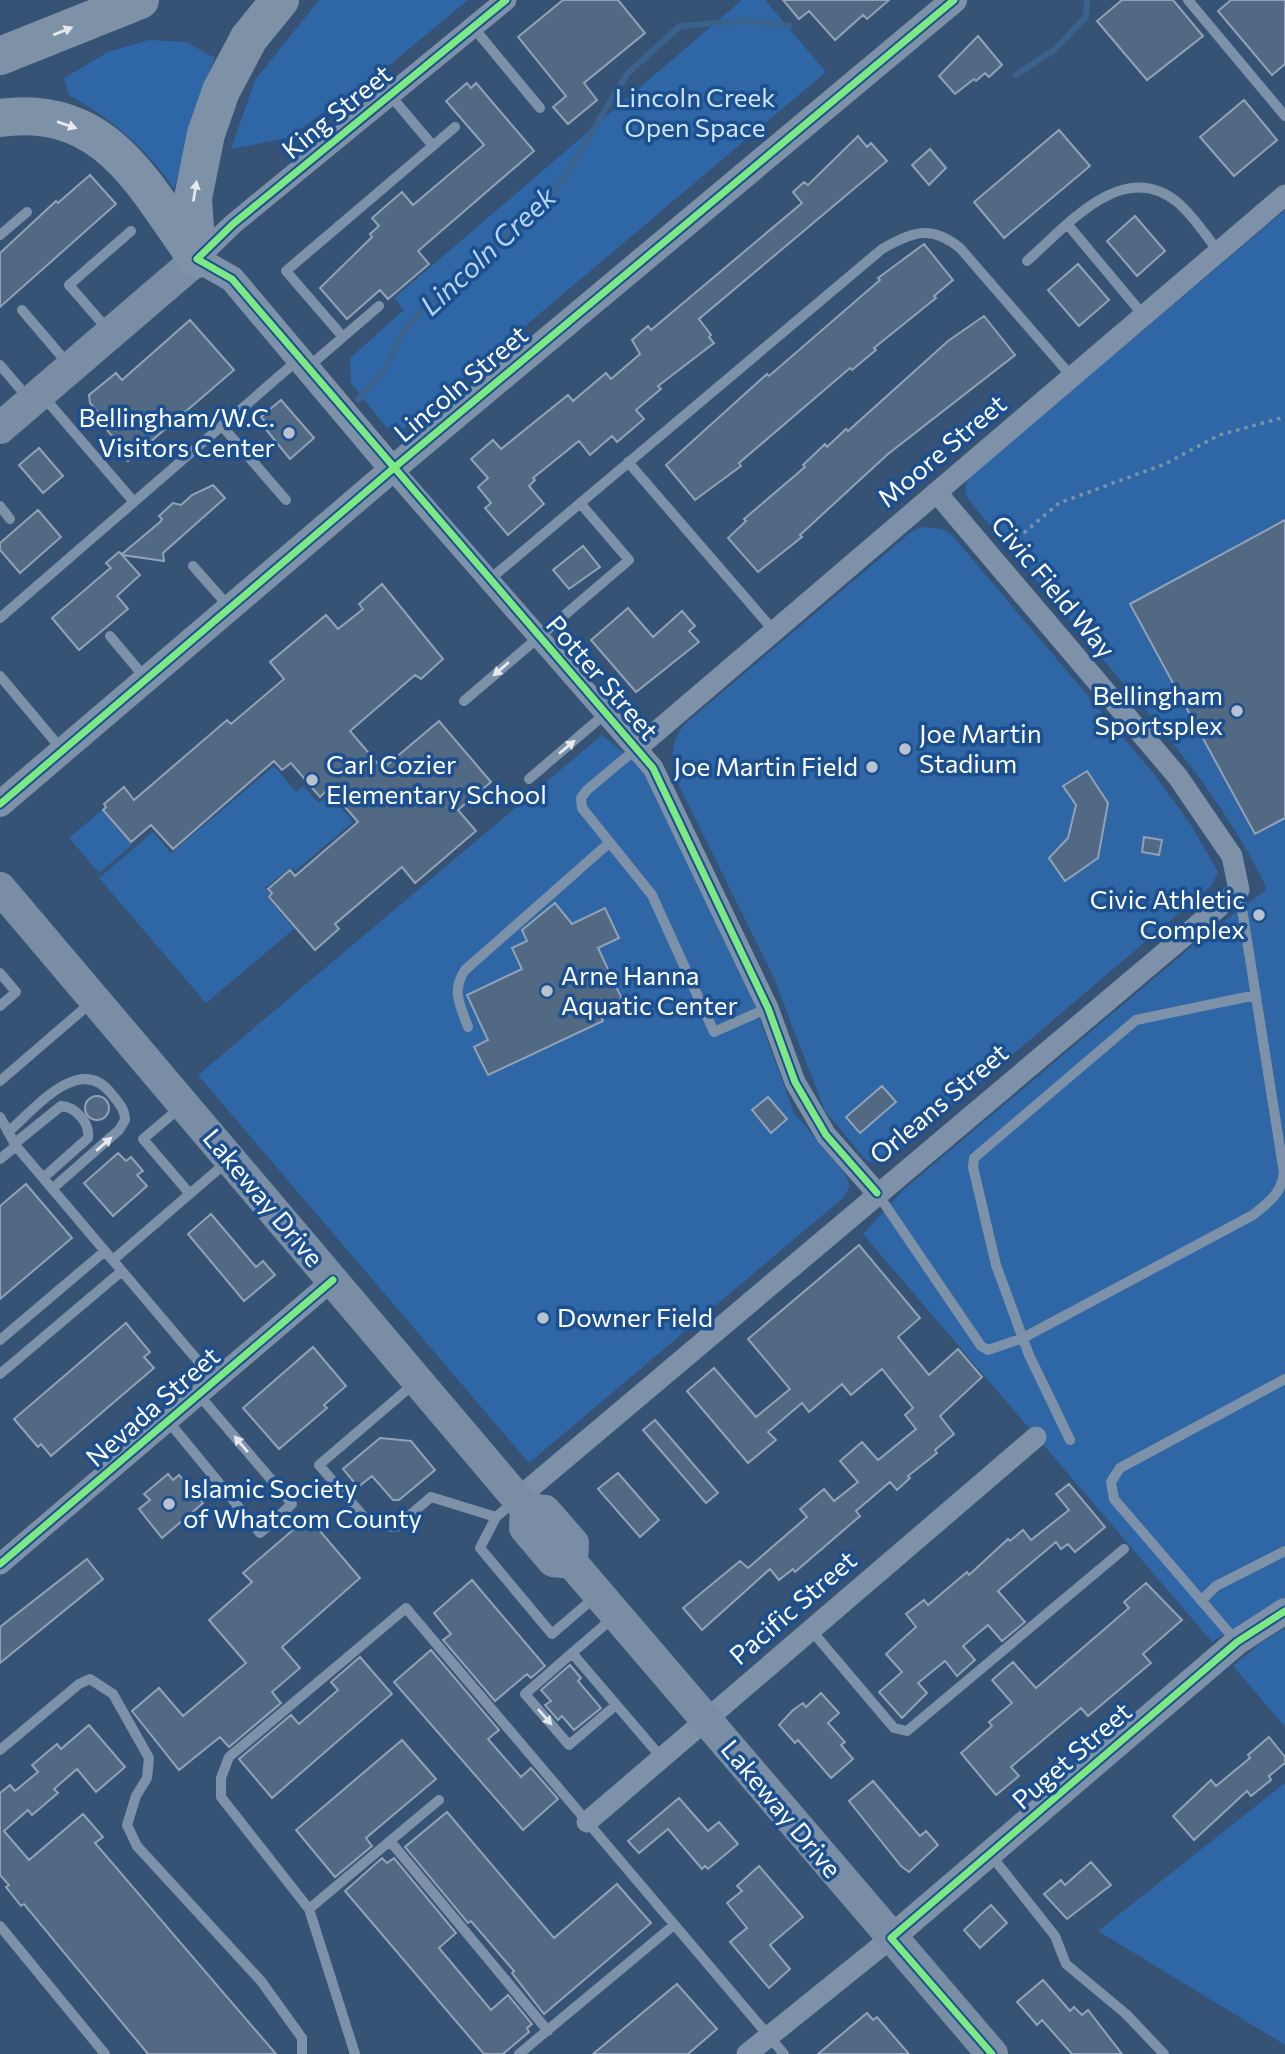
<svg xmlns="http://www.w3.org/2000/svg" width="1285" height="2054" viewBox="0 0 1285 2054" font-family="Commissioner,sans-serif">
  <rect width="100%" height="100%" fill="#365274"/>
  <path fill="#2f66a5" d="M319,0h149l-76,63 -104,75 -57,11 24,-69z
    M742,0h23l61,72 -425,359 -15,-4 -35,-44 -1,-25 54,-48 -10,-12z
    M149,40l37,2 29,16 -13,33 -28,98c-27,-41 -63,-70 -105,-94l-5,-17 44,-26z
    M1285,210v1387l-73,45 -349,-408 40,-44 294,-248 70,-53c-40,-84 -101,-156 -161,-226 -46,-55 -92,-109 -138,-164 -6,-13 -1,-20 9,-28z
    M921,527l21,2 10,6 202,239 37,51 27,47 -6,13 -322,274 -14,5 -10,-4 -41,-49 -52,-135 -97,-196c-5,-21 -6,-39 9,-56l226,-192z
    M602,735l41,33 110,233 41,112 50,59 6,14 -7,12 -314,265 -331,-388z
    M274,766l22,26 7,-6 16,17 10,-9 24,28 -58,49 -4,-4 -26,21 5,6 -3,3 27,32 -88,74 -107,-125 54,-46 18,21z
    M102,810l30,35 -33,28 -30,-35z
    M1285,1628v99l-52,-61 26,-22z
    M1285,1783v262l-187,-114z"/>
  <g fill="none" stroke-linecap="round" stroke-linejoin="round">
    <path stroke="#3b618d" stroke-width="6" d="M1016,75l38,-25 32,-33 1,-17
      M358,400l27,-31 16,-34 32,-37 119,-101 75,-123 53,-48 68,-5 42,5"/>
  </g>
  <path fill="#526984" stroke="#92a2b6" stroke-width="2" d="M563,0h55l27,33 -61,50 13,17 -29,24 -15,-17 13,-11 -48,-59z
    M783,0h106l-22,19 -4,-4 -28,25 -26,-29 -10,8z
    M1122,0h51l30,36 -56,44 -50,-59z
    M1231,0h54v64l-13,11 -54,-64z
    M978,36l24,29 -13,12 -4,-4 -9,8 -2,-2 -19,15 -16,-18z
    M467,83l4,5 5,-5 58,68 -116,100 11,13 -41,35 -8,-9 -33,29 -27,-31 52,-51 -2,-3 9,-8 -7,-8 30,-26 11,13 71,-60 -38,-44z
    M1244,100l33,40 -43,36 -34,-39z
    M1059,130l31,36 -86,72 -30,-36z
    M858,136l9,11 4,-4 16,18 -188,158 12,16 -2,2 5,6 -56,43 3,3 -25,21 8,9 -27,23 -5,-6 -22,19 -11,-14 -46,37 2,2 -6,6 15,18 -36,31 -23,-27 6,-5 -13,-16 10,-9 -17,-19 22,-19 8,9 67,-54 5,6 33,-28 5,6 29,-25 -8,-14 16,-14 3,4 151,-127 -9,-11 11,-10 4,3z
    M930,149l16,19 -17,17 -17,-20z
    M90,175l26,29 -116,103v-54l56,-52 2,2z
    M1135,216l30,35 -28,25 -30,-35z
    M924,244l29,36 -19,16 2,2 -62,50 2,2 -24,20 -2,-2 -111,95 2,3 -46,34 -29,-35 101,-91 2,2 111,-96 -2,-2z
    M1078,264l31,36 -30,26 -31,-36z
    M984,316l31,39 -127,99 -88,81 2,2 -44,35 -30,-34 18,-17 -2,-2 61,-52 -2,-2 22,-21 2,3 19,-18 2,2 100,-90z
    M190,320l44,50 -106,91 -11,-13v-6l-11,-13v-7l-16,-19 -1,-8 27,-22 6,7z
    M281,400l33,38 -24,21 -26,-32 3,-3 -6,-7z
    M39,448l24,28 -20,17 -24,-28z
    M213,485l12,13 -62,55 1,8 -42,-6 18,20 -23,21 11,13 -49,41 -27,-32 56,-48 3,-2 -5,-5 13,-11 3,2 38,-32 2,-3 -3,-3 14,-13 8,2 11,-10z
    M38,510l23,27 -41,36 -20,-23v-7z
    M1285,520v298l-30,16 -125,-230z
    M583,546l17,21 -31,22 -16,-19z
    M382,584l61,75 -22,20 -6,-4 -65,56 29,34 4,-4 4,4 52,-44 52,61 -33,28 18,21 -61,52 -13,-16 -67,57 4,5 -24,21 -46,-53 3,-4 -4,-4 22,-19 5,6 63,-54 -29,-34 -9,9 -29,-34 -9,7 -8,-9 -101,88 -22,-24 -20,17 -28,-32 3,-3 -2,-3 20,-17 10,13 93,-80 4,4 53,-45 -14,-17 56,-47 12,14 25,-20 -4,-5z
    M628,608l25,29 29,-26 13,15 -6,5 10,11 -63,50 -45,-52z
    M1087,771l21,32 -10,55 -33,23 -16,-23 19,-20 8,-33 -13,-19z
    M1144,837l18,3 -3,15 -17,-3z
    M555,903l17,21 33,-16 14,30 -21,10 24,51 -24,11 5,11 -115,54 -14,-28 14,-7 -21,-45 55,-26 -10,-21 15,-7 -5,-11z
    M882,1086l14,16 -36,31 -14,-16z
    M85 1108a12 12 0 1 1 24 0a12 12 0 1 1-24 0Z
    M768,1097l19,22 -16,14 -19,-23z
    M118,1153l8,8 5,-4 12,14 -6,4 10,11 -34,30 -29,-33z
    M26,1184l46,54 -72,61v-93z
    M211,1214l45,53 7,-6 12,14 -31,26 -56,-67z
    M859,1245l61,73 -22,19 31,38 29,-26 24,28 -42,39 14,18 -19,16 2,3 -29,23 2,2 -13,12 -7,-8 -34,29 4,5 -65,56 -2,-3 -14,11 -9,-11 -68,61 -19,-22 57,-47 8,7 59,-51 -7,-8 24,-20 10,12 24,-19 -18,-21 22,-19 16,18 38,-31 -11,-14 8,-7 -31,-39 -31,26 -9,-11 -33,28 -7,-9 -34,29 8,8 -28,23 -61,-72 27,-23 42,49 34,-28 -42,-50z
    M126,1323l24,29 -6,5 10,11 -103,88 -10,-12 -3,3 -24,-28z
    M313,1347l33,39 -22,19 3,3 -48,41 -36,-41z
    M655,1420l63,73 -12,10 -63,-73z
    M380,1438l31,3 24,29 -36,30h-6l-21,-24 -14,11 -15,-18z
    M618,1473l41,47 -19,17 -42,-48z
    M168,1474l5,6 6,-5 11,12 3,-3 10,12 -3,3 3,4 -41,35 -23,-29 11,-9 -6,-6z
    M1069,1484l36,43 -30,25 -7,-8 -7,5 -5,-7 -58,49 27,31 -23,19 -14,-16 -25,21 12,14 -18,16 -12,-15 -27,22 9,10 -25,25 -23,-26 23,-20 -16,-18 30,-27 -10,-13 18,-14 4,5 39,-33 2,3 39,-36 2,2 13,-11 8,10 38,-30 -13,-16z
    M308,1517l52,61 -78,69 18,21 -28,24 9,11 -52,44 -9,-10 -41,33 -47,-59 27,-23 24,28 63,-53 -37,-43 43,-38 -9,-9z
    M87,1559l16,20 -103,84v-36z
    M472,1580l73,86 -14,12 -4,-4 -32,27 -52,-61 8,-6 -17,-21z
    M1146,1583l36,37 -39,34 8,9 -63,53 -7,-8 -70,59 8,9 -23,19 -35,-42 31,-27 -3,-4 23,-19 -20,-23 21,-18 23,26 93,-80 -5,-6z
    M431,1650l68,80 -11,9 33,38 10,-9 27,31 -35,31 -129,-148z
    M360,1657l32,37 -120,104 -33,-39 52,-44 8,9 39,-34 -7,-8z
    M570,1665l11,13 -3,3 23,27 -27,22 -12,-14 -4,4 -13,-15 6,-4 -10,-11z
    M821,1693l18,20 -11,10 17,19 -4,3 12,14 -22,19 -33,-38 -3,3 -16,-18 14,-15 10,-7 3,4z
    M89,1725l36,42 -29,25 -19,-23 -23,20 4,4 -26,22 -4,-5 -24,21 25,29 54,-46 20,23 -8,6 181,211h-128l-124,-150 -3,2 -15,-19 3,-2 -9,-10v-82l10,-8 5,6 23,-19 -6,-7 25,-21 4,5z
    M1269,1737l16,20v6l-16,13 2,4 -20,16 -4,-5 -53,49 -21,-24 38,-36 5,6 34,-28 -2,-3z
    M402,1740l34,39 -70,59 6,8 -37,31 -39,-47z
    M873,1781l47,55 6,-5 12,14 -29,27 -8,-6 -52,-65z
    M679,1798l29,33 11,-9 19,22 -30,25 -3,-3 -3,3 -34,-40 -29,24 -11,-12z
    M447,1812l107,126 63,-54 34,39 -107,91 -32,-41 2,-2 -43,-50 -3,2 -63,-76z
    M382,1858l5,5 7,-5 62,75 -17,15 52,62 17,-15 24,29 -5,4 2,4 -26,22h-19l-139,-163z
    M1091,1862l20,23 -44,34 -23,-25 17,-14 4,5z
    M759,1866l44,51 -33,28 20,24 -21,19 -39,-46 17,-14 -20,-25 15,-12 -5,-5z
    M991,1905l16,18 -27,25 -16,-18z
    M1043,1980l27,31 4,-4 8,8 6,-5 34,44h-50l-30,-34 -5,5 -20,-23z
    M677,1984l40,45 -29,25h-95z
    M867,2013l6,7 4,-3 32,37h-91z"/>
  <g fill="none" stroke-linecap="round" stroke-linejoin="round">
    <path stroke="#7d92a8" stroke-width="3.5" stroke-dasharray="3.5 5" stroke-linecap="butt" d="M1011,544l48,-41 106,-39 54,-29 66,-18"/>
    <path stroke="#7d92a8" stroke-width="10" d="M1188,0l97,116
      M473,27l67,81
      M390,95l43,51
      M1068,225l76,91
      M0,235l27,-23
      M1027,261c39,-34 95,-104 150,-59 16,13 29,34 42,50
      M22,310l47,55
      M109,331l-40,-46 62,-54
      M343,337l-57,-66 169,-144
      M0,365l29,34
      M307,368l72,-62
      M42,395l92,107
      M222,426l64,74
      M628,462l146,169
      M0,506l10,13
      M193,566l37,42
      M489,580l393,-331c30,-17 49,-25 78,-1l112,129
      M0,618l299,-259
      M110,636l36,43
      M0,676l63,75
      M464,701l165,-141 -49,-57
      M636,749l-49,41 -6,8 1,10 70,87 62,137 54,-24
      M529,779l76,-65
      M0,973l16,19 -16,14
      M468,1027c-8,-22 -17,-36 -3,-57l144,-127
      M0,1081l93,-80
      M182,1106l-39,33 47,55
      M0,1117l16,29 -16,13
      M8,1132c26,-22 70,-78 102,-40 7,9 15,16 15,28l-6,10 -67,59
      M14,1144l47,-38c15,1 29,17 27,32l-45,40
      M16,1146l199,235
      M877,1193l104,153 7,4 35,-12 230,-123c16,-13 28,-21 31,-42l-45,-283
      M113,1260l115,-99
      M0,1340l105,-89
      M0,1374l122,-103
      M416,1382l-97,83 52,60 25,2 35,-30 65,20
      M169,1422l91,111 32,-29 -93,-109
      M1070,1440l-41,-85 -33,-90 -23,-98 1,-9 162,-138 120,-25
      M515,1501l-19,16 -16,31 72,86 43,-37
      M1202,1600l14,-14 69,-35
      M614,1617l-42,36 89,104
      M811,1630l83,98 13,3 217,-182
      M1237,1642l-123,-143 -3,-17 9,-14 165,-89
      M572,1653l-47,41 44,51 47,-40
      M0,1750l79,-66 11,-5 23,15 36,64 -2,20 -11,18 -9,29 10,21 124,135 41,57v16
      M390,1841l49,-41
      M990,1854l65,82 11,28 60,50 38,40
      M309,1909l81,-68 158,190
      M0,1926l105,128
      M355,2054l-46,-145 -88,-112v-19l8,-21 177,-149 378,446
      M519,2054l155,-129"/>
    <path stroke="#7d92a8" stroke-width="21" d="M197,259l36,-35 273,-224
      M392,469l261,299 115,240 27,74 31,53 51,58
      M636,749l649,-554
      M517,1499l722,-609 -7,-34 -54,-79 -241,-284
      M0,1564l333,-284
      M587,1822l449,-385
      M747,2054l144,-116"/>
    <path stroke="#7d92a8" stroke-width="26" d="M197,259l35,20 160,190
      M0,804l395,-337 559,-467
      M891,1938l346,-296 48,-31"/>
    <path stroke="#798da4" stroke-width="32" d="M0,428l197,-169
      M0,888l526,621 19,2 28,32 -1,20
      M526,1509l-1,19 28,33 19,2 420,491"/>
    <path stroke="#7e92a7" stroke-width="38" d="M0,56l140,-56
      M0,118c107,-15 144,68 197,141
      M197,259l-4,-61 13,-64 15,-43 28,-53 31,-38"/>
    <defs>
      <path id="cycleway" d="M506,0l-273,224 -36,35 35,20 421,489 115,240 27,74 31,53 51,58
        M0,804l395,-337 559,-467
        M0,1564l333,-284
        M992,2054l-101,-116 346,-296 48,-31"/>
    </defs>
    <use href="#cycleway" stroke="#1b4f8f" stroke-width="11"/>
    <use href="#cycleway" stroke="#7ce984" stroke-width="7"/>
  </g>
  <defs><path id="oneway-solid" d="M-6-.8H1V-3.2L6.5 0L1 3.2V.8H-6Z" transform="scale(1.75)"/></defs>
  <g fill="#e5e9ed">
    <use href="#oneway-solid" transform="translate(63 31) rotate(-22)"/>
    <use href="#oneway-solid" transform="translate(67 125) rotate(19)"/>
    <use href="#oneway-solid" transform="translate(195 191) rotate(-81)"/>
  </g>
  <g fill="#e5e9ee">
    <use href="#oneway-solid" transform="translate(501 669) rotate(139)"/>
    <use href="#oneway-solid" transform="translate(567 747) rotate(-40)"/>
    <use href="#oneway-solid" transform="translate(104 1144) rotate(-41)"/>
    <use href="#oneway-solid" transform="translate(241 1444) rotate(-130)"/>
    <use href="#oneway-solid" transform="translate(545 1717) rotate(49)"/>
  </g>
  <g fill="#b9c2ce" stroke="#1b4f8f" stroke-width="2.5">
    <circle cx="289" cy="433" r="7"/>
    <circle cx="1237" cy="711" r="7"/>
    <circle cx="905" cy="749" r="7"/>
    <circle cx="872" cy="767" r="7"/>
    <circle cx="312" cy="780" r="7"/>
    <circle cx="1259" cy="915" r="7"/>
    <circle cx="547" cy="991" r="7"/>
    <circle cx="543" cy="1318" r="7"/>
    <circle cx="169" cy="1504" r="7"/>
  </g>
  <g text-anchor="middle" stroke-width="7" stroke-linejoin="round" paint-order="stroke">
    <g font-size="26" fill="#cfe3fa" stroke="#1b4f8f">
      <text x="695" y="107">Lincoln Creek<tspan x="695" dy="30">Open Space</tspan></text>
    </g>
    <g font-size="26" fill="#fff" stroke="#1b4f8f">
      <text transform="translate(337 112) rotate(-39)" y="9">King Street</text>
      <text transform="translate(461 384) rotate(-40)" y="9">Lincoln Street</text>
      <text transform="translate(942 451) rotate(-40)" y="9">Moore Street</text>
      <text transform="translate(1053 587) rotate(50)" y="9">Civic Field Way</text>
      <text transform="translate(602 678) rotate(49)" y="9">Potter Street</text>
      <text transform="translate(939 1104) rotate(-40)" y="9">Orleans Street</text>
      <text transform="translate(263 1198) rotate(50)" y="9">Lakeway Drive</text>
      <text transform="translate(153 1407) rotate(-41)" y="9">Nevada Street</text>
      <text transform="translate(793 1608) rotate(-41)" y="9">Pacific Street</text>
      <text transform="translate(1072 1756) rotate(-41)" y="9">Puget Street</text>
      <text transform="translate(781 1809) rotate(50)" y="9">Lakeway Drive</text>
    </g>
    <g font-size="26" fill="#fff" stroke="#1b4f8f" text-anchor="start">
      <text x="275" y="427" text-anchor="end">Bellingham/W.C.<tspan x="275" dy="30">Visitors Center</tspan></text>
      <text x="1223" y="705" text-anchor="end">Bellingham<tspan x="1223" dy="30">Sportsplex</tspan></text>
      <text x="919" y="743">Joe Martin<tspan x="919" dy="30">Stadium</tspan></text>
      <text x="326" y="774">Carl Cozier<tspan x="326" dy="30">Elementary School</tspan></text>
      <text x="858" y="776" text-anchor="end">Joe Martin Field</text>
      <text x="1245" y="909" text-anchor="end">Civic Athletic<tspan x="1245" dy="30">Complex</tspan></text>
      <text x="561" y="985">Arne Hanna<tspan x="561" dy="30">Aquatic Center</tspan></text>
      <text x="557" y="1327">Downer Field</text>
      <text x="183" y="1498">Islamic Society<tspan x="183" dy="30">of Whatcom County</tspan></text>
    </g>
    <g font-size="28" font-style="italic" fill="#b5d3f5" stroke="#1b4f8f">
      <text transform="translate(488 251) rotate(-43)" y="10">Lincoln Creek</text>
    </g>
  </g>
</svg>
